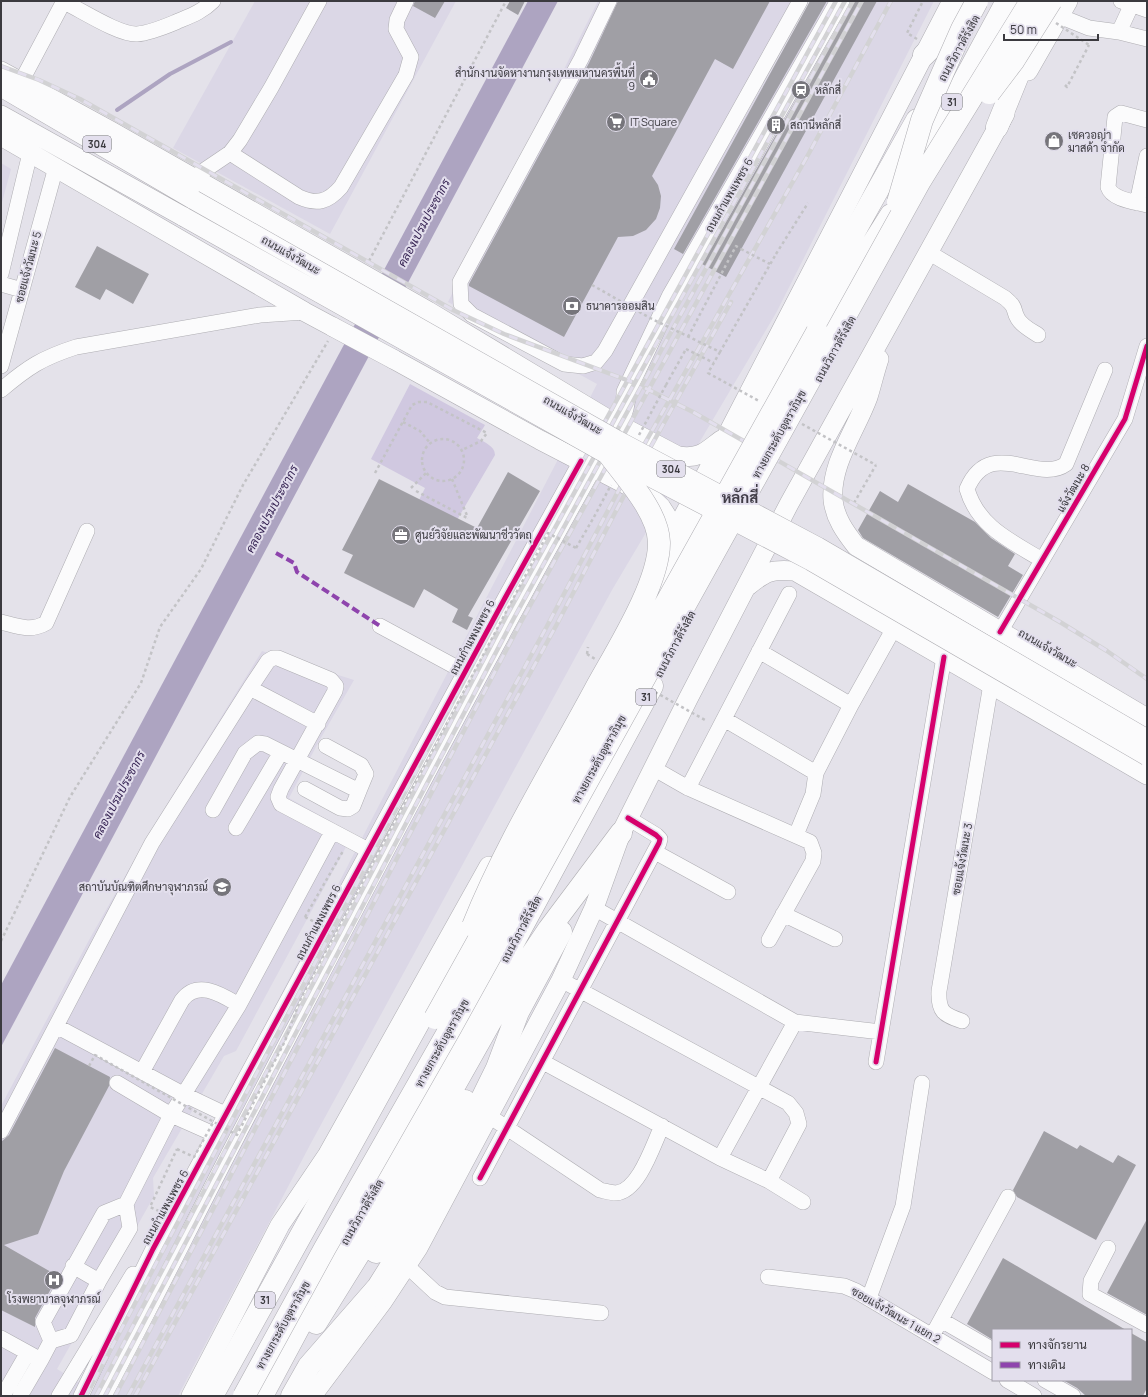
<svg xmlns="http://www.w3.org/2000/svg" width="1148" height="1397" viewBox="0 0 1148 1397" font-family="Manrope,Sarabun,sans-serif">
  <rect width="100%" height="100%" fill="#e4e2ea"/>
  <path fill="#dbd7e6" d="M255,1h201l-126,233 -157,-86z
    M598,1h208l-138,250 143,-250h123l-158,312 -164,277 -301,553 -133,253h-177v-290l88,-166 64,-113 109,-176 92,29 -36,63 -29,55 64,36 -117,217 -12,5 -71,122 1,18 -97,173 23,14 517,-999 -149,-82z
    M1,163l10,6 -10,37z"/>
  <path fill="#d0c8e0" d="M410,384l75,41 -8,13c7,4 18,8 18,17l-38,65 -38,-20 6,-12 -54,-29z"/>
  <path fill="#ada4c1" d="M528,1h30l-557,1046v-62z"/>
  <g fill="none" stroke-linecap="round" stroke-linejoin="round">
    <path stroke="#ada4c1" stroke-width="4" d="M117,110l53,-36 61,-32"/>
  </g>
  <path fill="#a09fa5" d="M415,1h30l-10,17 -22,-12z
    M510,1h15l-7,14 -12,-7z
    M618,1h152l-37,68 -18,-10 -63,117 6,9 3,11 -1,12 -4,11 -10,11 -13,6 -15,1 -54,100 -95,-51v-2l120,-221z
    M810,1h17l-144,253 -9,-5z
    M851,1h26l-151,276 -24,-13 148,-258z
    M97,246l52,28 -16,30 -27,-15 -6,11 -25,-13z
    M508,472l32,19 -72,125 5,2 -6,12 -15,-8 6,-13 -34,-20 -10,19 -70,-35 9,-18 -11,-5 37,-71 98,49z
    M908,484l67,38 16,16 24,16 -7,12 15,9 -25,42 -135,-79 -5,-8 22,-39 18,11z
    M55,1048l55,29 -1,9 -45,85 -26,63 -34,11 54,31 -23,42v9l-34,-17v-168l8,-7z
    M1044,1131l33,18 3,-4 33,18 5,-8 18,10 -40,75 -79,-43 -4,-7z
    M1147,1219v96l-40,-22z
    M1003,1258l123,72h-133v10l-26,-16z
    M1131,1333l16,9v46l-4,8h-57l-9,-8 -14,-8h68z"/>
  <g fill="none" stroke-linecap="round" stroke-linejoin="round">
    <defs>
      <path id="minor" d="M609,1l-28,58 -121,223 1,22 11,11 92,49 19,2 13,-4 9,-11 195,-350
        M1121,1l26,9
        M64,2c17,8 55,33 73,32 13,-1 27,-7 39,-12 14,-6 26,-10 37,-21
        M1059,16l30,12 30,4 28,7
        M1119,32l12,-26
        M21,82l43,-81
        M1147,120l-26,-7 -6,4 -7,70c4,13 28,15 39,18
        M230,153l69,44c18,8 29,5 42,-10l65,-112 5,-18 -15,-28 1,-9 9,-19
        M193,178l37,-25 10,-13 31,-52 48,-87
        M1137,203l10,-47
        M928,252l77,46c13,11 7,11 13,21 4,7 14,12 20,16
        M1,274l29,-121
        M1,284l21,6
        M1,366l55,-199
        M1,390c27,-23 41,-32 75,-43l184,-32 45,-3
        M1042,560c-31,-19 -64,-33 -75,-71 23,-54 70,-4 99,-25l39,-94
        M1,622c16,4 30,10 45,1l41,-92
        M380,626l85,46
        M1000,632l125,-213 22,-73
        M759,651l92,54
        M250,688l68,36
        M724,719l92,54 -3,21 -17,41
        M326,746l35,19 5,9 -7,17
        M653,768l35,20 122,54 4,11 -1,8 -44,79
        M816,773l35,-68 43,-77
        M688,788l101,-194
        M213,810l32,-57 13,-10 7,1 94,47 -6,15 -5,3 -8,-1 -35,-19
        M236,828l45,-76
        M655,852l73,40
        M594,908l201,114 86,10
        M783,914l52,25
        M561,980l227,123 8,10 3,11 -30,57
        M962,1021c-18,-6 -24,-9 -23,-30l52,-307
        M56,1026l127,68 44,21
        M543,1062l177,96 49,23 34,21
        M876,1062l68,-405
        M142,1072l40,-72c16,-21 40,-5 57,5
        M117,1083l54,32 45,20
        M489,1116l111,74c5,1 11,3 16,3 23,-2 37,-48 46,-67
        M1,1131l151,-288 98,-155 18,-27 5,-3h5l53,22 5,6 -1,5 -54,98 -3,8 3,7 87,46
        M720,1158l75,-136
        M480,1178l179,-335 1,-4 -4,-4 -28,-17
        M1108,1248l-17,33 -1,13 57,31
        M406,1265l29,27 10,5 156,16
        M73,1266l26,15
        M768,1277l76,9 12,5 137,81
        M869,1298l34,-92 19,-123
        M941,1320l52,30
        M932,1336l76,-139
        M1,1338l40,22 10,-19 20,-6 28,-54 31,-53 -4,-24 45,-89 68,-110 93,-173
        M51,1341l-8,-19 61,-109 22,-9
        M1007,1380l27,16
        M1045,1380l28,16
        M5,1392l22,-38
        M20,1396l21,-36
        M59,1396l74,-122
        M81,1396l72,-147 352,-651 76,-137
        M104,1396c44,-82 85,-166 128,-249 118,-227 237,-455 362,-679"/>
      <path id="major" d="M1,71l110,60 317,180 178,107 72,38c22,3 27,-4 43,-16
        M1028,71l40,-70
        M1,87l193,113
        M1,115l183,102
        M1,136l304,176 28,15
        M393,359l147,81 89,46 16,6 16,15 7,11 3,21
        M879,359c-4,12 -7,25 -11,38 -12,33 -38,67 -35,103 2,18 12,32 23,46l291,172
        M594,468c12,-22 33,-50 32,-76l45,-95 169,-296
        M658,563l68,-126 226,-436
        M748,586c18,-15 24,-17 47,-15l352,204
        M191,1396l89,-171 48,-71 161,-288
        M312,1396l71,-95 35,-53 143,-268 33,-72 27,-75 67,-134 101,-195 216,-390"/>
      <path id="highway" d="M924,55l22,-22 20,-32
        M997,127l34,-84
        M914,173l93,-172
        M817,332l74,-117
        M650,603l156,-285 111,-198
        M376,1252l44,-69 45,-82
        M316,1323l49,-79 145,-257 39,-58 72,-96
        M212,1396l270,-488
        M262,1396l75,-140 128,-224 187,-346
        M292,1396l17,-30 69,-79 51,-81 68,-138 21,-56 43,-80"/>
    </defs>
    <use href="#minor" stroke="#aeadb2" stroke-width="16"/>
    <use href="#major" stroke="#aeadb2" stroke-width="20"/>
    <use href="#highway" stroke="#aeadb2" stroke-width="23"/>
    <path stroke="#c3c3c6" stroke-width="2.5" stroke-dasharray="3 3" stroke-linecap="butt" d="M917,39l-10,-6 16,-32
      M1065,85l2,2 22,-42
      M776,254l32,-51
      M369,261l137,-260
      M688,337l48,-91 5,3
      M666,385l20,-36
      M403,422l17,9 10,12
      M422 460a21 21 0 1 1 42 0a21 21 0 1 1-42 0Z
      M375,473l37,-68 7,-3h8l60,31 -6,8 -19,9
      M452,479l16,39
      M411,488l15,-15
      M416,491l53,28
      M854,503l22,-38
      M576,548l18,-31
      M587,654l1,-7
      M305,917l38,-66
      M1,941l69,-144 71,-114 19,-56 41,-58 42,-84 85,-144
      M159,1211l-9,-4 27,-58"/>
    <use href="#minor" stroke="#fbfbfc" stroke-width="15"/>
    <use href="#major" stroke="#fbfbfc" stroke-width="19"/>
    <use href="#highway" stroke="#fbfbfc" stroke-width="22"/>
    <defs>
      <path id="rail" d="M1,66l38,14 41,19 373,211 51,24 128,48
        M645,388l48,24 367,210 47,29 40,28
        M86,1396l415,-785 335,-610
        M96,1396l411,-781 338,-614
        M105,1396l409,-778 339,-617
        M115,1396l406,-774 341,-621
        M128,1396l418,-768 77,-146 185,-327 83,-154
        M135,1396l422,-772 72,-138 102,-184"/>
    </defs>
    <use href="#rail" stroke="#d2d2d4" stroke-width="4.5"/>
    <use href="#rail" stroke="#e3dfed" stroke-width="3" stroke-dasharray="9" stroke-linecap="butt"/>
    <defs>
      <path id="major-bridge" d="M194,200l423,240 201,107 329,192
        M184,217l426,239 201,105 336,195
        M333,327l60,32"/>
      <path id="highway-bridge" d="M989,93l25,-33 37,-59
        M898,202l24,-82 40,-91 15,-28
        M473,926c33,-82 80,-158 122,-236 20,-37 65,-107 64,-148 -1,-30 -32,-63 -49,-86
        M435,1018l382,-686
        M244,1396l81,-148 126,-221 469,-846 111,-180"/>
    </defs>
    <use href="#major-bridge" stroke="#aeadb2" stroke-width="20" stroke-linecap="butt"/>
    <use href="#highway-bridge" stroke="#aeadb2" stroke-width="23" stroke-linecap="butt"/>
    <path stroke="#c3c3c6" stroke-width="2.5" stroke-dasharray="3 3" stroke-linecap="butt" d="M1056,23l33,22
      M741,249l29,15
      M592,285l58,33 70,34 56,-98
      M686,349l28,14
      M720,352l-12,21 51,28
      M802,424l74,41
      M639,435l27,-50
      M594,517l17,-32
      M587,654l8,5
      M655,692l50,28
      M305,917l31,16
      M89,1066l6,-11 142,80 48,-94 16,-43 247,-465 28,15
      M177,1149l17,8 20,-36"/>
    <use href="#major-bridge" stroke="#fbfbfc" stroke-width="19"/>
    <use href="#highway-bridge" stroke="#fbfbfc" stroke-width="22"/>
    <path stroke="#8e44ad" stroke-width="4" stroke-dasharray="8 4" stroke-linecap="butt" d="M276,553l18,10 3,9 83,54"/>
    <defs>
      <path id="cycleway" d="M1000,632l125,-213 22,-73
        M876,1062l68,-405
        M480,1178l179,-335 1,-4 -4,-4 -28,-17
        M81,1396l72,-147 352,-651 76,-137"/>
    </defs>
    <use href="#cycleway" stroke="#e3dfed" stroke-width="8"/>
    <use href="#cycleway" stroke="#d6006c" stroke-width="5"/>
  </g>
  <defs>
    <symbol id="civic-disc" viewBox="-11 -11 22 22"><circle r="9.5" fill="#76757b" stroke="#e3dfed"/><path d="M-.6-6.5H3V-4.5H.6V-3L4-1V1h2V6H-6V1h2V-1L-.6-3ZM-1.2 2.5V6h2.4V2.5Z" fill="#fff"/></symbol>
    <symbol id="station-disc" viewBox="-11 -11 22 22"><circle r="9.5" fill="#76757b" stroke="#e3dfed"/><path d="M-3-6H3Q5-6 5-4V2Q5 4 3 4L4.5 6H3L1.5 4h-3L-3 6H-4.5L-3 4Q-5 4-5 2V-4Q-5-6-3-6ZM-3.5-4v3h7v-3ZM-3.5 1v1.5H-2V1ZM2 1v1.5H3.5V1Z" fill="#fff"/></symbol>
    <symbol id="supermarket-disc" viewBox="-11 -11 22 22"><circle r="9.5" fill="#76757b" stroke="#e3dfed"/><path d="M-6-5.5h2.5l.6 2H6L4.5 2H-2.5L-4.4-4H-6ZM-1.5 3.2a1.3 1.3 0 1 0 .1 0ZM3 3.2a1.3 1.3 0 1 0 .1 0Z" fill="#fff"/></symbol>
    <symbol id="building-disc" viewBox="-11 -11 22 22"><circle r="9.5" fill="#76757b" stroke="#e3dfed"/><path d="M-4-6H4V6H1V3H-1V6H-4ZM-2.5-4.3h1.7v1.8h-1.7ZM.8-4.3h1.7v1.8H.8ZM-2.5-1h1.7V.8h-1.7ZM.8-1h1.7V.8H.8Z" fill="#fff"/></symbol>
    <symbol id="shop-disc" viewBox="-11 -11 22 22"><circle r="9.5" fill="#76757b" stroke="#e3dfed"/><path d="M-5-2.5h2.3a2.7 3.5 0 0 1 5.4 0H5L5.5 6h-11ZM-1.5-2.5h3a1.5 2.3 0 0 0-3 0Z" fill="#fff"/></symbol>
    <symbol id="bank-disc" viewBox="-11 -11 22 22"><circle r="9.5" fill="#76757b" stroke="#e3dfed"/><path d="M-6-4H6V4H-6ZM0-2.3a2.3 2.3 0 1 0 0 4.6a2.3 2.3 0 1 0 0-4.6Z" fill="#fff"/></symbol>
    <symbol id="office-disc" viewBox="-11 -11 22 22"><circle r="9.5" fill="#76757b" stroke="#e3dfed"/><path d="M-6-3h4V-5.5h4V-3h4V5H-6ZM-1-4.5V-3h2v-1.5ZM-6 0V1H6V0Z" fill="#fff"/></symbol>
    <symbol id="university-disc" viewBox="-11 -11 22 22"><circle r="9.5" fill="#76757b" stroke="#e3dfed"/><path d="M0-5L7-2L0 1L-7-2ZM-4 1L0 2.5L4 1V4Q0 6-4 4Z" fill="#fff"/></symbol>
    <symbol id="hospital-disc" viewBox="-11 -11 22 22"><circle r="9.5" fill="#76757b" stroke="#e3dfed"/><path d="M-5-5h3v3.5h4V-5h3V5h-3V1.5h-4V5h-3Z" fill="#fff"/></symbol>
  </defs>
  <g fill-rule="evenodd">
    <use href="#civic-disc" x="638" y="68" width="22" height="22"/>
    <use href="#station-disc" x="790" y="79" width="22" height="22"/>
    <use href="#supermarket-disc" x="605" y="111" width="22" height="22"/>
    <use href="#building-disc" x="765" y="114" width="22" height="22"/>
    <use href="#shop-disc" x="1043" y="130" width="22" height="22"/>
    <use href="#bank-disc" x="561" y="295" width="22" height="22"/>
    <use href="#office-disc" x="390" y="524" width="22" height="22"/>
    <use href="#university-disc" x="211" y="876" width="22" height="22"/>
    <use href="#hospital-disc" x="43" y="1269" width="22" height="22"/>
  </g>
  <g text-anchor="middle" stroke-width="4" stroke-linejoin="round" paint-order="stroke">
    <g fill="#e3dfed" stroke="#6d6c73" stroke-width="1">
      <rect x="942" y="94" width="20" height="16" rx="3"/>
      <rect x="83" y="136" width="28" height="16" rx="3"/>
      <rect x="657" y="461" width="28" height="16" rx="3"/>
      <rect x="636" y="689" width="20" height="16" rx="3"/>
      <rect x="255" y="1292" width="20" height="16" rx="3"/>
    </g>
    <g font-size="10" font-weight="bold" fill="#3b3a3f">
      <text x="952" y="106">31</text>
      <text x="97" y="148">304</text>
      <text x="671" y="473">304</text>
      <text x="646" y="701">31</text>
      <text x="265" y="1304">31</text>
    </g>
    <g font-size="11" fill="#3b3a3f" stroke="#e3dfed">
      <text transform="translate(959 48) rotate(-61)" y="4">ถนนวิภาวดีรังสิต</text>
      <text transform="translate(729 195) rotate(-60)" y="4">ถนนกำแพงเพชร 6</text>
      <text transform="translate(291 255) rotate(30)" y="4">ถนนแจ้งวัฒนะ</text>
      <text transform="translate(28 267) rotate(-75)" y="4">ซอยแจ้งวัฒนะ 5</text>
      <text transform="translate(835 349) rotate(-61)" y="4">ถนนวิภาวดีรังสิต</text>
      <text transform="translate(573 415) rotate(30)" y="4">ถนนแจ้งวัฒนะ</text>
      <text transform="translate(779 434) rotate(-61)" y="4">ทางยกระดับอุตราภิมุข</text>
      <text transform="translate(1073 488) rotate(-60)" y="4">แจ้งวัฒนะ 8</text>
      <text transform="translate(472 637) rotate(-62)" y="4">ถนนกำแพงเพชร 6</text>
      <text transform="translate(675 644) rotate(-62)" y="4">ถนนวิภาวดีรังสิต</text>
      <text transform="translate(1048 648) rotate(30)" y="4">ถนนแจ้งวัฒนะ</text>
      <text transform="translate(599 759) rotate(-61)" y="4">ทางยกระดับอุตราภิมุข</text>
      <text transform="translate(962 859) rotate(-80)" y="4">ซอยแจ้งวัฒนะ 3</text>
      <text transform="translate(318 922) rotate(-62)" y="4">ถนนกำแพงเพชร 6</text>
      <text transform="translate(521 929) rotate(-62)" y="4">ถนนวิภาวดีรังสิต</text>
      <text transform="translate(442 1043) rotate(-61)" y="4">ทางยกระดับอุตราภิมุข</text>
      <text transform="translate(165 1207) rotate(-61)" y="4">ถนนกำแพงเพชร 6</text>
      <text transform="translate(362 1212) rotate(-60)" y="4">ถนนวิภาวดีรังสิต</text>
      <text transform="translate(896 1315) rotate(30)" y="4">ซอยแจ้งวัฒนะ 1 แยก 2</text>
      <text transform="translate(283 1325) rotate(-61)" y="4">ทางยกระดับอุตราภิมุข</text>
    </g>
    <g font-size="11" fill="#3b3a3f" stroke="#e3dfed" text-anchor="start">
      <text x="635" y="77" text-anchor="end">สำนักงานจัดหางานกรุงเทพมหานครพื้นที่<tspan x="635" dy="13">9</tspan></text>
      <text x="815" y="94">หลักสี่</text>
      <text x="630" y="126">IT Square</text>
      <text x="790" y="129">สถานีหลักสี่</text>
      <text x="1068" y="139">เซควอญ่า<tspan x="1068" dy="13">มาสด้า จำกัด</tspan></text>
      <text x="586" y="310">ธนาคารออมสิน</text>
      <text x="415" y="539">ศูนย์วิจัยและพัฒนาชีววัตถุ</text>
      <text x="208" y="891" text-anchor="end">สถาบันบัณฑิตศึกษาจุฬาภรณ์</text>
      <text x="54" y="1303" text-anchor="middle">โรงพยาบาลจุฬาภรณ์</text>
    </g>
    <g font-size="12" font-style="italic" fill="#311e4f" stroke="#e3dfed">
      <text transform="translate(424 223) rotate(-62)" y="4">คลองเปรมประชากร</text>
      <text transform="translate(272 509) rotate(-62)" y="4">คลองเปรมประชากร</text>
      <text transform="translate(119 795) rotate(-62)" y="4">คลองเปรมประชากร</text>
    </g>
    <g font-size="15" font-weight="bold" fill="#3f3b46" stroke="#e3dfed">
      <text x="740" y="503">หลักสี่</text>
    </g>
  </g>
  <rect width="1148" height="1397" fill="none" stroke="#3b3a3f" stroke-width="4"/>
  <rect x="992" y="1329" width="140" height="52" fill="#e3dfed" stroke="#a09da7"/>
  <rect x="1000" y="1342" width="20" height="6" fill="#d6006c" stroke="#a09da7"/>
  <text x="1028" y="1349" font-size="12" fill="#3b3a3f">ทางจักรยาน</text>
  <rect x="1000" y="1362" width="20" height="6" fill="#8e44ad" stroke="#a09da7"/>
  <text x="1028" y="1369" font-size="12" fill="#3b3a3f">ทางเดิน</text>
  <path d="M1004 34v6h94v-6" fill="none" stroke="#3b3a3f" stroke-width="2"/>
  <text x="1010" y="34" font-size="12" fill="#3b3a3f" stroke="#e3dfed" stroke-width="3" paint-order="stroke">50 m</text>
</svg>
